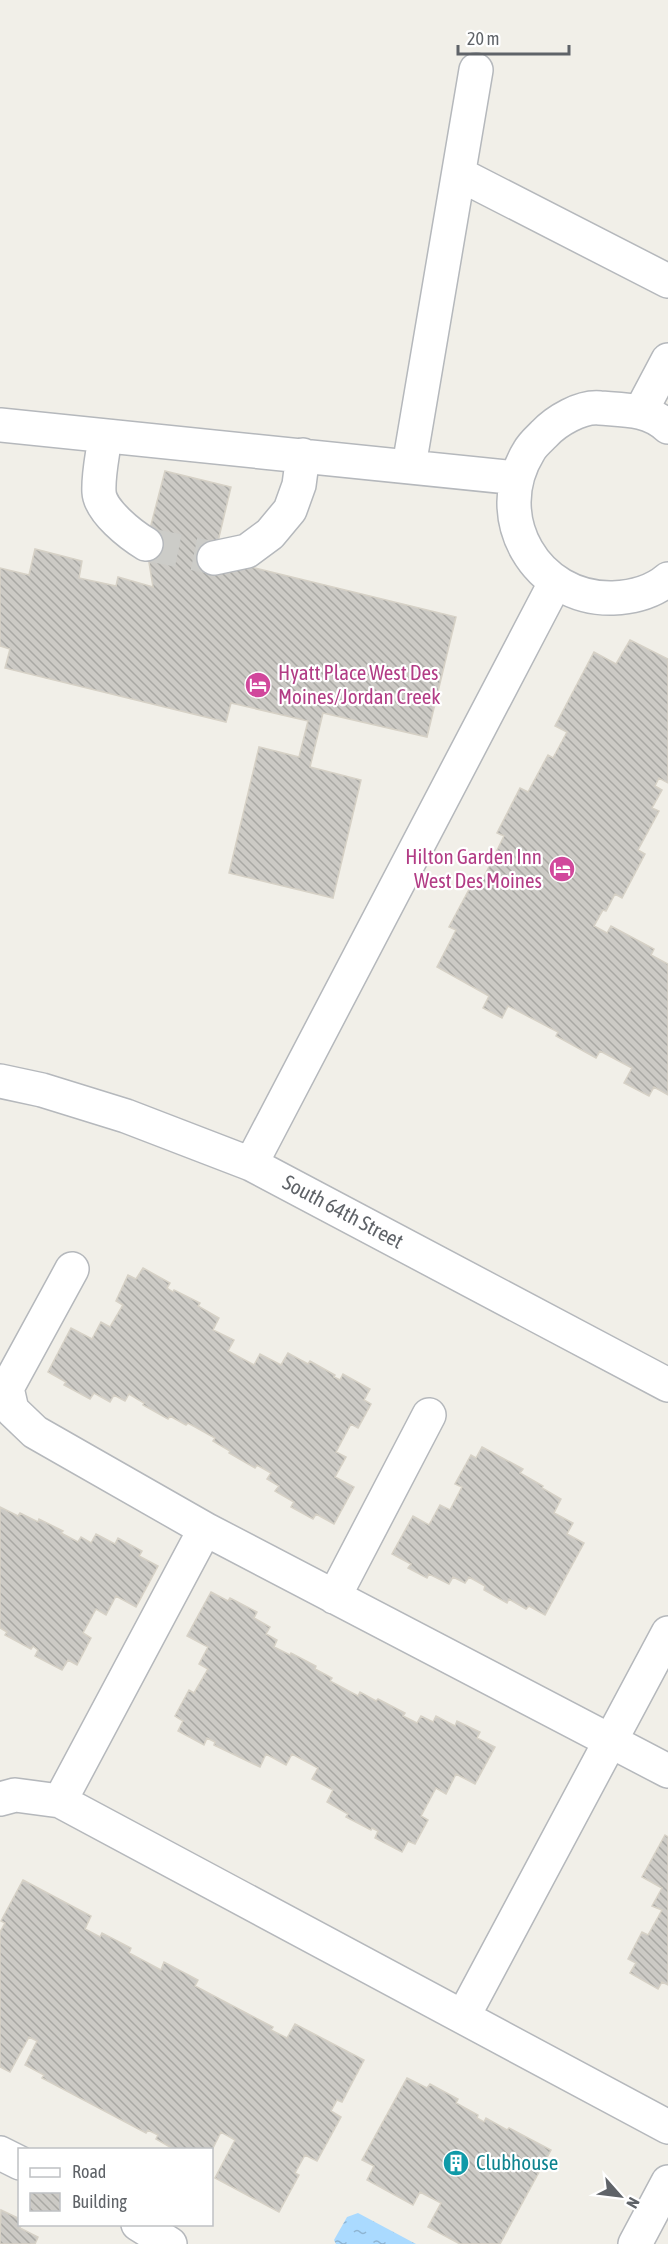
<svg xmlns="http://www.w3.org/2000/svg" width="668" height="2244" viewBox="0 0 668 2244" font-family="'Asap Condensed',sans-serif">
  <defs>
    <pattern id="water-ripples" width="26" height="14" patternUnits="userSpaceOnUse" patternTransform="scale(1.5)"><rect width="26" height="14" fill="#aadaff"/><path d="M2 4q2-2 4 0t4 0M15 11q2-2 4 0t4 0" fill="none" stroke="#8eb4d2"/></pattern>
    <pattern id="building-back-hatch" width="6" height="6" patternUnits="userSpaceOnUse" patternTransform="scale(1.5)"><rect width="6" height="6" fill="#cccac5"/><path d="M-1 5l2 2M0 0l6 6M5-1l2 2" fill="none" stroke="#a9a8a4"/></pattern>
  </defs>
  <rect width="100%" height="100%" fill="#f1efe8"/>
  <path fill="url(#water-ripples)" d="M358,2213l58,31h-80l-2,-4 13,-23z"/>
  <path fill="url(#building-back-hatch)" stroke="#d6d1c6" stroke-width="1.5" d="M165,471l66,16 -17,71 242,59 -29,120 -104,-24 -13,54 51,13 -28,118 -104,-25 30,-126 40,10 9,-36 -77,-18 -5,19 -221,-54 5,-19 -10,-3v-78l29,7 6,-26 47,12 -3,17 37,8 2,-9 35,10 -7,-43z
    M630,640l38,19v124l-9,-5 -4,8 7,4 -10,18 7,3 -21,39 7,4 -23,44 -7,-4 -9,17 -3,-1 -9,16 13,7 4,-7 43,23 -3,6 17,9v131l-14,-8 -5,9 -25,-13 8,-15 -32,-17 -4,7 -40,-22 2,-4 -50,-26 -6,12 -19,-10 6,-12 -52,-29 19,-37 -7,-3 23,-43 7,3 25,-51 -7,-3 23,-45 8,4 20,-37 5,3 14,-26 -12,-6 39,-74 22,12z
    M143,1268l27,15 -3,5 6,4 1,-2 26,13 -2,3 21,12 -6,12 21,10 -6,11 26,14 6,-11 21,11 7,-12 20,11 2,-3 25,14 -1,2 6,3 3,-6 27,15 -6,11 7,4 -13,24 -7,-4 -15,28 10,5 -11,20 19,10 -20,37 -18,-10 -3,5 -22,-12 3,-5 -19,-11 4,-5 -12,-7 4,-6 -14,-8 -2,3 -26,-15 1,-2 -17,-10 2,-3 -27,-15 -2,2 -16,-9 -2,3 -25,-14 1,-2 -15,-9 -4,7 -11,-6 -4,7 -16,-9 -4,6 -26,-14 2,-3 -18,-10 23,-44 21,11 9,-17 9,5 13,-22 -7,-4 12,-26 8,4z
    M482,1447l41,22 -3,4 23,13 -1,2 19,11 -7,14 19,10 -6,11 17,9 -39,72 -16,-9 -3,3 -17,-10 -2,4 -23,-13 1,-4 -16,-9 -4,6 -12,-6 -4,7 -20,-10 -2,4 -19,-10 3,-4 -19,-10 21,-38 16,9 11,-20 10,5 12,-23 -7,-3 16,-29 5,3z
    M0,1507l18,9 2,-3 18,9 1,-3 24,12 -2,2 17,9 3,-5 10,6 5,-9 19,10 3,-6 24,13 -3,5 19,10 -22,41 -20,-11 -10,19 -10,-6 -13,24 8,5 -14,27 -9,-5 -6,10 -27,-14 3,-6 -5,-4 -2,3 -26,-14 2,-3 -7,-4z
    M211,1592l17,9 2,-3 27,14 -3,6 16,9 -4,7 11,6 -3,7 16,8 1,-2 25,13 -1,3 17,9 -2,3 28,15 2,-4 16,9 2,-2 27,14 -2,3 14,7 4,-7 12,6 3,-6 19,10 2,-5 23,11 -3,6 18,9 -20,37 -19,-10 -10,20 -10,-6 -15,28 7,4 -13,24 -7,-3 -6,11 -27,-14 3,-7 -6,-3 -1,2 -25,-13 2,-3 -21,-12 6,-12 -21,-11 6,-11 -26,-14 -6,11 -20,-11 -6,13 -46,-22 1,-3 -8,-4 -3,7 -26,-14 5,-10 -8,-5 14,-26 5,3 14,-24 -9,-5 9,-17 -21,-11z
    M665,1835l3,2v148l-6,-3 -4,7 -28,-16 6,-10 -8,-4 14,-27 6,3 14,-25 -10,-4 10,-18 -20,-11z
    M23,1880l68,36 -6,13 15,8 2,-4 29,15 -2,5 32,17 3,-8 34,18 -3,6 78,41 -2,3 16,8 8,-14 69,36 -22,42 -5,-2 -6,11 10,6 -24,44 -12,-6 -10,18 4,2 -20,37 -64,-34 20,-38 -14,-8 -9,18h-37l-19,-11 2,-4 -10,-5 -2,3 -104,-55 2,-3 -19,-10 12,-24 -8,-4 -19,35 -10,-5v-135l5,-9 -4,-2z
    M407,2078l20,10 3,-4 28,15 -2,4 22,12 -1,3 7,4 2,-4 21,12 2,-2 42,22 -51,94h-40l-32,-17 13,-24 -21,-11 -7,13 -46,-25 7,-14 -12,-6z
    M1,2210l19,9v5h2l-2,4 18,9 -3,7h-35z"/>
  <g fill="none" stroke-linecap="round" stroke-linejoin="round">
    <path stroke="#ccccc8" stroke-width="33" stroke-dasharray="33 16" stroke-linecap="butt" d="M146,544l68,14"/>
    <defs>
      <path id="minor" d="M459,174l209,107
        M641,411l27,-51
        M0,425l517,53
        M668,427c-19,-18 -43,-17 -68,-19 -19,-2 -44,13 -56,26 -5,5 -12,11 -15,17 -41,66 7,149 84,147 19,-1 40,-6 55,-19
        M105,436c-2,18 -7,38 -6,56 1,19 32,43 47,52
        M409,466l67,-396
        M214,558l33,-7 23,-17 20,-24 9,-25 4,-30
        M0,1081l42,9 84,26 125,48 417,221
        M251,1164l304,-581
        M72,1269l-65,119 5,22 23,22 170,97
        M334,1597l95,-182
        M0,1799l15,-4 45,6 608,326
        M60,1801l145,-272 463,242
        M463,2017l205,-384
        M0,2153l20,10
        M138,2224l32,20
        M635,2244l33,-62"/>
    </defs>
    <use href="#minor" stroke="#b5b8bc" stroke-width="36"/>
    <use href="#minor" stroke="#fff" stroke-width="33"/>
  </g>
  <defs>
    <symbol id="hotel-disc" viewBox="-11 -11 22 22"><circle r="9.5" fill="#d1479c" stroke="#fff"/><path d="M-6-4.5h1.5V1H6V5H4.5V3h-9V5H-6ZM-4 0a1.8 1.8 0 1 1 3.6 0ZM.5 0V-2.5h3Q6-2.5 6 0Z" fill="#fff"/></symbol>
    <symbol id="building-disc" viewBox="-11 -11 22 22"><circle r="9.5" fill="#0f9aa8" stroke="#fff"/><path d="M-4-6H4V6H1V3H-1V6H-4ZM-2.5-4.3h1.7v1.8h-1.7ZM.8-4.3h1.7v1.8H.8ZM-2.5-1h1.7V.8h-1.7ZM.8-1h1.7V.8H.8Z" fill="#fff"/></symbol>
  </defs>
  <g fill-rule="evenodd">
    <use href="#hotel-disc" x="243" y="670" width="30" height="30"/>
    <use href="#hotel-disc" x="547" y="854" width="30" height="30"/>
    <use href="#building-disc" x="441" y="2148" width="30" height="30"/>
  </g>
  <g text-anchor="middle" stroke-width="4.5" stroke-linejoin="round" paint-order="stroke">
    <g font-size="21" fill="#b23c85" stroke="#fff" text-anchor="start">
      <text x="278" y="680">Hyatt Place West Des<tspan x="278" dy="24">Moines/Jordan Creek</tspan></text>
      <text x="542" y="864" text-anchor="end">Hilton Garden Inn<tspan x="542" dy="24">West Des Moines</tspan></text>
    </g>
    <g font-size="21" fill="#5f6368" stroke="#fff">
      <text transform="translate(343 1212) rotate(28)" y="7">South 64th Street</text>
    </g>
    <g font-size="21" fill="#0d838f" stroke="#fff" text-anchor="start">
      <text x="476" y="2170">Clubhouse</text>
    </g>
  </g>
  <rect x="18" y="2148" width="195" height="78" fill="#ffffff" stroke="#bfc1c3" stroke-width="1.5"/>
  <rect x="30" y="2168" width="30" height="9" fill="#ffffff" stroke="#bfc1c3" stroke-width="1.5"/>
  <text x="72" y="2178" font-size="18" fill="#5f6368">Road</text>
  <rect x="30" y="2193" width="30" height="18" fill="url(#building-back-hatch)" stroke="#bfc1c3" stroke-width="1.5"/>
  <text x="72" y="2208" font-size="18" fill="#5f6368">Building</text>
  <g transform="translate(620 2196) rotate(118)" stroke="#ffffff" stroke-width="4.5" paint-order="stroke">
  <path d="M0-4.5L10 22L0 15L-10 22Z" fill="#5f6368"/>
  <text y="-9" font-size="16" font-weight="bold" text-anchor="middle" fill="#5f6368">N</text>
  </g>
  <path d="M458 45v9h111v-9" fill="none" stroke="#5f6368" stroke-width="3"/>
  <text x="467" y="45" font-size="18" fill="#5f6368" stroke="#ffffff" stroke-width="4.5" paint-order="stroke">20 m</text>
</svg>
